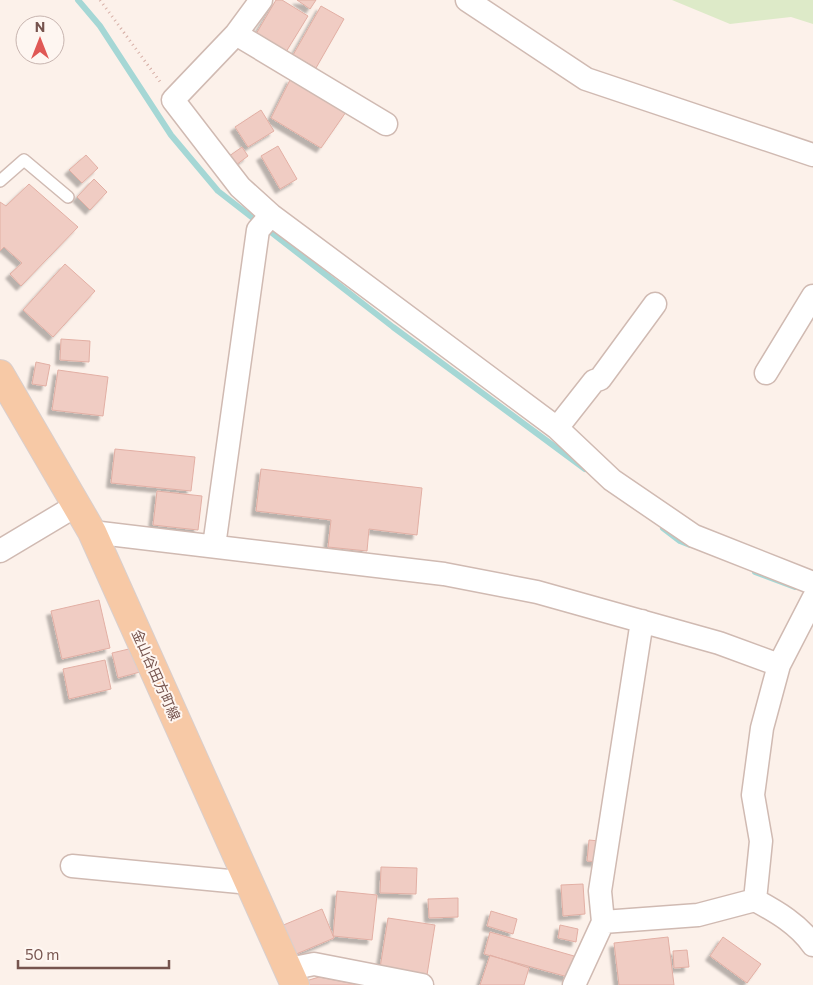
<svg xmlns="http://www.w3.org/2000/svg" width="813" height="985" viewBox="0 0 813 985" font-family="Commissioner,'Noto Sans JP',sans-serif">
  <defs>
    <filter id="shadow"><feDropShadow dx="-4.5" dy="4.5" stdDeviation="1" flood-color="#0004"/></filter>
  </defs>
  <rect width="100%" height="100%" fill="#fcf1ea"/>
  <path fill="#ddeac8" d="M672,0h141v24l-22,-7 -61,7z"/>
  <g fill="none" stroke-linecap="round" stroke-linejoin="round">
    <path stroke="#a5d7d5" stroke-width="6" d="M78,0l22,26 71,109 47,56 175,136 192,142
      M663,528l17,13 10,4
      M755,572l40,15"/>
  </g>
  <path fill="#f0ccc3" stroke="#e2afa4" filter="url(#shadow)" d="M276,0h6l26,16 -22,36 -30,-18z
    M297,0h19l-6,9z
    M321,6l23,13 -28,49 -23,-13z
    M291,78l55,34 -25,36 -50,-30z
    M261,110l13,21 -26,16 -13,-20z
    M278,146l19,33 -17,10 -19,-33z
    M242,147l6,9 -16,12 -7,-9z
    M86,155l12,13 -16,15 -13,-13z
    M94,179l13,13 -17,18 -13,-13z
    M29,184l49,43 -57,59 -11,-12 12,-11 -18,-16 -4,4v-49l6,4z
    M65,264l30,27 -42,46 -30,-27z
    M61,339l29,2 -1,21 -29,-2z
    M36,362l14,3 -4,21 -14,-2z
    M58,370l50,7 -5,39 -51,-6z
    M115,449l80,8 -4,34 -80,-8z
    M261,469l161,19 -5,47 -48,-6 -2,22 -39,-4 3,-27 -75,-9z
    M157,491l45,5 -4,34 -45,-5z
    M99,600l11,48 -48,11 -11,-48z
    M133,648l7,24 -22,6 -6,-25z
    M105,660l6,29 -42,10 -6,-30z
    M589,840l10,1 -2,21 -10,-1z
    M381,867l36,1 -1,26 -36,-1z
    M583,884l2,30 -22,2 -2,-31z
    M337,891l40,4 -5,45 -39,-4z
    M458,898v19l-29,1 -1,-19z
    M322,909l12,29 -40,17 -13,-29z
    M491,911l26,8 -4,15 -26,-8z
    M388,918l47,7 -8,50 -47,-7z
    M560,925l18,4 -2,13 -18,-4z
    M490,932l84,24 -6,21 -84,-23z
    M668,937l6,48h-55l-5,-42z
    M723,937l38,27 -14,19 -37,-27z
    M687,950l2,17 -15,1 -1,-17z
    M490,955l39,13 -5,17h-44z
    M319,977l41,8h-52l-2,-4z"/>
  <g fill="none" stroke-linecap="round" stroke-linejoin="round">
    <defs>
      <path id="service" d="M0,181l24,-21 44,37"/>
      <path id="minor" d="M467,0l119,79 227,76
        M236,34l25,-34
        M386,124l-150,-90 -63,66 67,87 31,28 286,213 55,52 82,56 119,47
        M766,373l47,-77
        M557,428l37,-47 6,-2 55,-75
        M92,532l352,42 93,18 182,51 60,22
        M214,546l44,-316 13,-15
        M0,551l77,-46
        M72,866l178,17
        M755,900c22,12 43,24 58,45
        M603,922l-3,-31 42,-270
        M289,969l25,-5 108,21
        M574,985l29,-63 95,-7 57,-15 6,-59 -8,-46 9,-67 17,-63 34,-66"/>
      <path id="primary" d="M0,374l92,158 203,453"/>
    </defs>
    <use href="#service" stroke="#d0bab2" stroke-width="14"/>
    <use href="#minor" stroke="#d0bab2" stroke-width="25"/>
    <use href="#primary" stroke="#d9cfcd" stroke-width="30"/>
    <path stroke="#d6aea5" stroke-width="3" stroke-dasharray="1 4" stroke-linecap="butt" d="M100,0l61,83"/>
    <use href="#service" stroke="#fff" stroke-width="11"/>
    <use href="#minor" stroke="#fff" stroke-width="22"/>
    <use href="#primary" stroke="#f7c9a6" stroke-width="28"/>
  </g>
  <g text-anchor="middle" stroke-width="4" stroke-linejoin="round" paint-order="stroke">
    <g font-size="14" fill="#76544e" stroke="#fef6f1">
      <text transform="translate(156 675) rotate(66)" y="5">金山谷田方町線</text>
    </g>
  </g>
  <g transform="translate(40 40)"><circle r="24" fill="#fef6f1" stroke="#c8b5b0"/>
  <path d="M0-4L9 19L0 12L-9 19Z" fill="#e05855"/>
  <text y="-8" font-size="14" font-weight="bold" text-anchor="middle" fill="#76544e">N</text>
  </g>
  <path d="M18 960v8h151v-8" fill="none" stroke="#76544e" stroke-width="2.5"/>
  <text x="25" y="960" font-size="15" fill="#76544e" stroke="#fef6f1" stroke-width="4" paint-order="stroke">50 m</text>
</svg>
